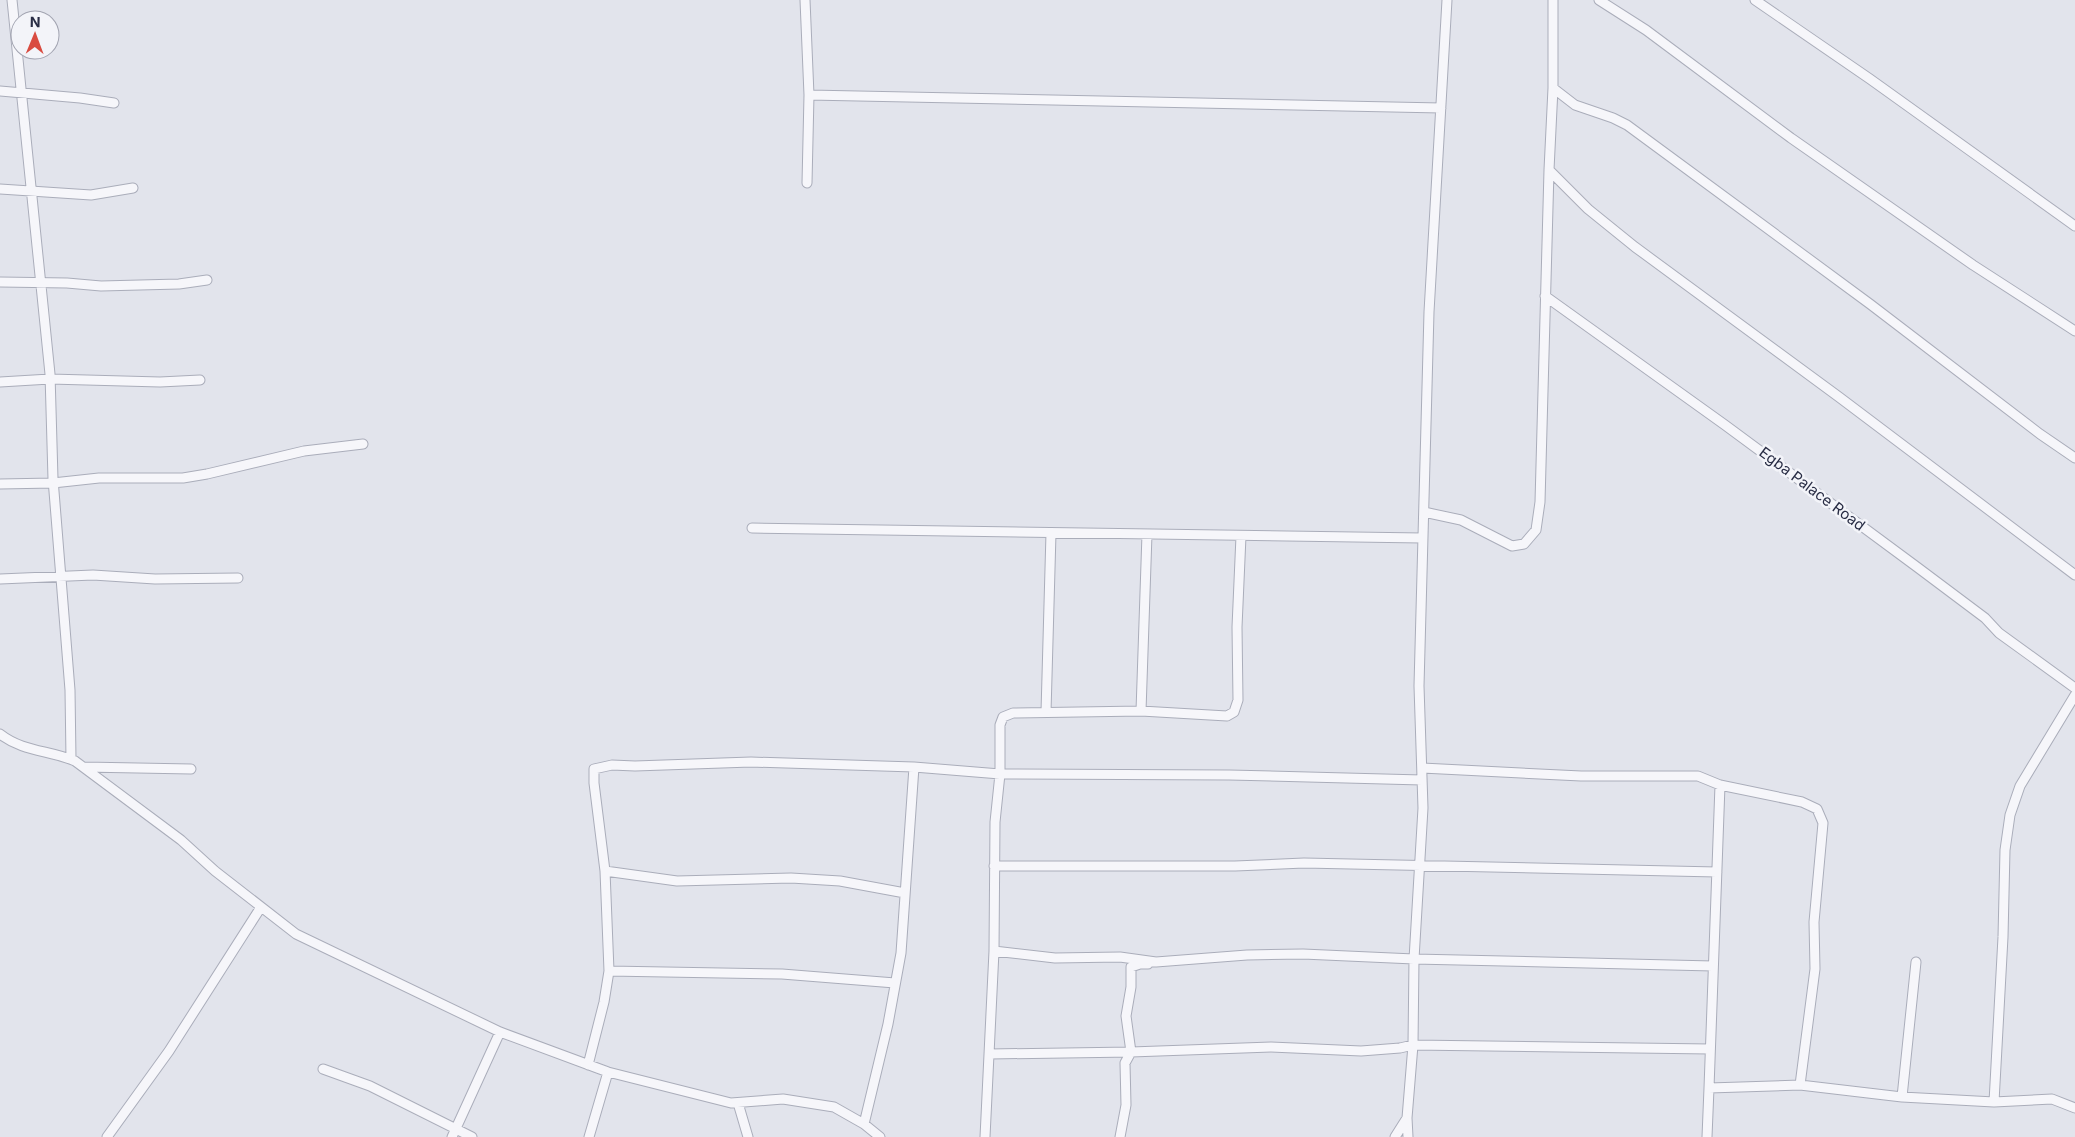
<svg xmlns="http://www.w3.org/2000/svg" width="2075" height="1137" viewBox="0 0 2075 1137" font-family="Inter,sans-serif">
  <rect width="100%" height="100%" fill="#e2e4ec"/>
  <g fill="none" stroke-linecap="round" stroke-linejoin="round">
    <defs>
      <path id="street" d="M12,0l38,374 3,105 17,211 1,69
        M805,0l4,95 -2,88
        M1599,0l47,30 145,108 182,127 102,66
        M1755,0l115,79 205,147
        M1553,88l22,17 38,13 14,7 243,179 170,130 35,24
        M0,91l80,7 34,5
        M809,95l632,13
        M1549,170l39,39 47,38 204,150 236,178
        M0,189l91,6 42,-7
        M0,282l67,1 34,3 78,-2 28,-4
        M1545,296l180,129 192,142 68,51 14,15 76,55
        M0,382l50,-3 110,3 40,-2
        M0,484l53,-1 46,-5h84l24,-4 97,-23 59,-7
        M1424,512l37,8 51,26 12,-2 12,-14 4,-28 9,-332 4,-82v-88
        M752,528l670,10
        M0,579l93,-4 62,4 83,-1
        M1141,711l6,-177
        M1046,712l5,-179
        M0,734c23,18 49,16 75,27l106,79 34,31 81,63 204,98 108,40 123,31 52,-4 51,8 30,17 16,13
        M84,767l107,2
        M1422,768l159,8h117l22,9 82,17 15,7 6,14 -9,99 1,47 -15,116 -91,3 -2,49
        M994,866h241l69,-3 413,9
        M605,871l72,10 114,-3 49,3 65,12
        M994,951l61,7 65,-1 36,5 91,-7 56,-1 111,5 299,7
        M609,971l173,3 113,9
        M990,1054l141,-2 140,-5 90,4 39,-3 13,-3 297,4
        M588,1065l16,-63 5,-31 -4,-100 -11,-88v-14l18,-4 23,1 116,-4 163,5 86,7 229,1 193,5
        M323,1069l47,17 102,51
        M1800,1085l102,12 92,5 9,-165 2,-87 5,-35 10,-29 55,-91
        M1709,1088l11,-303
        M1902,1097l14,-135
        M1994,1102l58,-3 23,9
        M738,1103l10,34
        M1407,1118l1,19
        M864,1124l24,-100 13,-71 13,-186
        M107,1137l62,-86 92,-144
        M452,1137l48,-105
        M589,1137l19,-65
        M985,1137l9,-186 1,-129 5,-48v-49l3,-8 10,-4 128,-2 86,5 7,-4 4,-12 -1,-73 4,-91
        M1120,1137l6,-32 -1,-42 6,-11 -5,-36 5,-29v-20l9,-3h8
        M1395,1137l12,-19 6,-73 1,-86 9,-151 -4,-122 10,-374 18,-312"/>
    </defs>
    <use href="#street" stroke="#aaadba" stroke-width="11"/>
    <use href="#street" stroke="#f6f6fa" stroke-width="9"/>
  </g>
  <g text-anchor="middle" stroke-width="5" stroke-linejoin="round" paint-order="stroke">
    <g font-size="15" fill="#292d45" stroke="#f3f4f9">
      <text transform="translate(1812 489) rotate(37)" y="5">Egba Palace Road</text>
    </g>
  </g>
  <g transform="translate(35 35) rotate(1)"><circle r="24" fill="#f3f4f9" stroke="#a2a4b1"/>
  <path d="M0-4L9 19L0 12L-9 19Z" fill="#d94b40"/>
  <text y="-8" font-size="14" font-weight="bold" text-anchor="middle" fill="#292d45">N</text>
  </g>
</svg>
